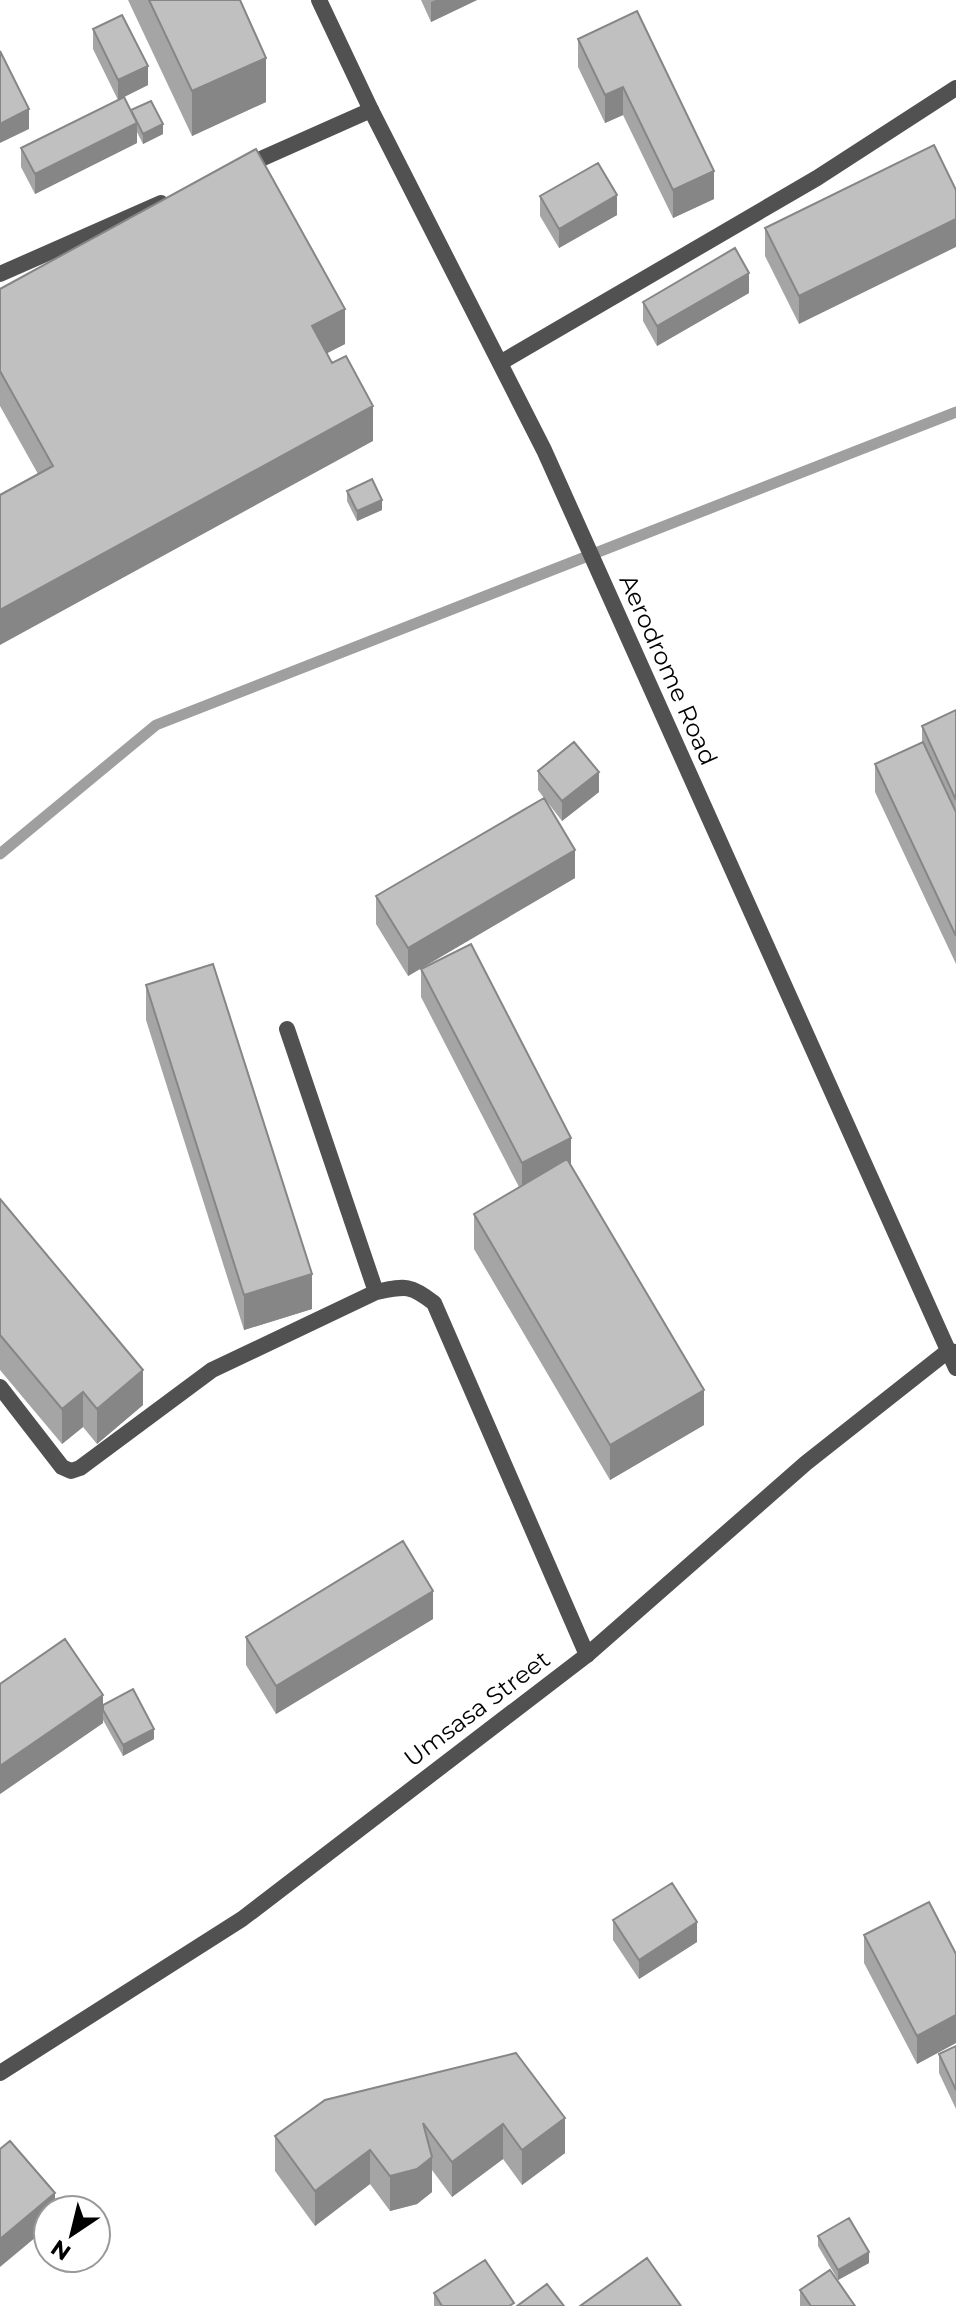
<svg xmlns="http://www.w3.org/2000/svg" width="956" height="2306" viewBox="0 0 956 2306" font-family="Montserrat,sans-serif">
  <rect width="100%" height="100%" fill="#fff"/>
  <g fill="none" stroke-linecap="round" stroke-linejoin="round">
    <path stroke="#9f9f9f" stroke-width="11" d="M0,854l156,-129 800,-313"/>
    <path stroke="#515151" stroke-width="16" d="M500,363l317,-185 139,-90
      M287,1029l89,263
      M0,1387l62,80 9,4 9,-3 132,-98 164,-78c29,-6 34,-8 58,11l153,352"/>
    <path stroke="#515151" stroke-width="16" d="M245,166l126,-56
      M0,274l161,-71
      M0,2073l242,-154 345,-264 219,-192 142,-112 8,1"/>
    <path stroke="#515151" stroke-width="16" d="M319,0l52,110 173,340 412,918"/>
  </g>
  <path fill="#a5a5a5" d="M128,0h112l26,102 -74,34z
    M421,0h56l-46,22z
    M637,11l77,188 -41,19 -50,-103 -18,8 -27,-56v-28z
    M93,29l55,56 -24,12 7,15 32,22 -20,10 -6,-12v11l-102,51 -14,-27v-19l97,-48 -25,-51z
    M934,145l-135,179 -34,-68v-28z
    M540,196l77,19 -58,33 -19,-32z
    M0,289l345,55 -18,9 46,88 -335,33 -38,-68z
    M749,293l-92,53 -14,-25v-19z
    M347,491l35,19 -25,11 -10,-20z
    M956,710v254l-81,-172v-28l47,-21v-17z
    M538,771l61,21 -37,29 -17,-22 30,79 -167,98 -32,-52v-28l168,-98 -6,-8z
    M421,969l283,456 -94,55 -136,-231v-35l45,-27 -98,-190z
    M146,985l166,324 -68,21 -98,-310z
    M0,1199l143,206 -46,39 -14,-17 -21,17 -62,-74z
    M433,1619l-157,95 -30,-49v-28z
    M0,1684l103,21 51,34 -31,17 -20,-36v3l-103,71z
    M613,1920l84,22 -58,37 -26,-39z
    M864,1935l92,19v89l-39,21 -53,-101z
    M956,2046v63l-17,-36v-19z
    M516,2053l49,100 -43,32 -19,-26 -51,38 -20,-27v22l-15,12 -27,7 -20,-27 -55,42 -40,-55v-35z
    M818,2236l51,27 -31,17 -20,-34z
    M800,2290l55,16h-55z
    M434,2293l80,13h-80z"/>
  <path fill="#868686" d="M436,0h41l-46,22v-20z
    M266,58v44l-74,34v-45z
    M148,66v19l-30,15v-20z
    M623,87v28l-18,8v-28z
    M29,109v20l-29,14v-19z
    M137,123v20l-102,51v-20z
    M163,124v10l-20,10v-10z
    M714,171v28l-41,19v-28z
    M617,195v20l-58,33v-19z
    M956,219v28l-157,77v-28z
    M749,273v20l-92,53v-20z
    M345,309v35l-33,17v-35z
    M373,406v35l-373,204v-35z
    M382,500v10l-25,11v-10z
    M599,772v20l-37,29v-20z
    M575,850v28l-167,98v-28z
    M571,1138v28l-49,25v-28z
    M312,1274v35l-68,21v-35z
    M143,1370v35l-46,39v-35z
    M704,1390v35l-94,55v-35z
    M83,1392v35l-21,17v-35z
    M433,1591v28l-157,95v-28z
    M103,1695v28l-103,71v-28z
    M154,1729v10l-31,17v-11z
    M697,1922v20l-58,37v-19z
    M956,2015v28l-39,21v-28z
    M565,2118v35l-43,32v-35z
    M503,2124v35l-51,38v-35z
    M370,2150v34l-55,42v-35z
    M432,2157v35l-15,12 -27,7v-35z
    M55,2193v17h-7v17l-48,40v-28z
    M869,2252v11l-31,17v-10z"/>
  <path fill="#c0c0c0" stroke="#868686" stroke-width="2" d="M149,0h91l26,58 -74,33z
    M637,11l77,160 -41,19 -50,-103 -18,8 -27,-56z
    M122,15l26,51 -30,14 -25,-51z
    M0,51l29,58 -29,15z
    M124,97l13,26 -102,51 -14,-26z
    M151,101l12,23 -20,10 -12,-24z
    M934,145l22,45v29l-157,77 -34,-68z
    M256,149l89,160 -33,17 20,37 14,-7 27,50 -373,204v-115l53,-29 -53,-95v-82z
    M598,163l19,32 -58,34 -19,-33z
    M735,248l14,25 -92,53 -14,-24z
    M372,479l10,21 -25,11 -10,-20z
    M956,710v90l-34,-74z
    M574,742l25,30 -37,29 -24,-30z
    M923,742l33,70v124l-81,-172z
    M544,798l31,52 -167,98 -32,-52z
    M471,944l100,194 -49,25 -101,-194z
    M213,964l99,310 -68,21 -98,-310z
    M567,1159l137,231 -94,55 -136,-231z
    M0,1199l143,171 -46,39 -14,-17 -21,17 -62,-74z
    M403,1541l30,50 -157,95 -30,-49z
    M65,1639l38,56 -103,71v-82z
    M133,1689l21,40 -31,16 -20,-35v-5z
    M672,1883l25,39 -58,38 -26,-40z
    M929,1902l27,52v61l-39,21 -53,-101z
    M956,2046v44l-17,-36z
    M516,2053l49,65 -43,32 -19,-26 -51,38 -29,-39 9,34 -15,12 -27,7 -20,-26 -55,41 -40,-55 50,-36z
    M10,2141l45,52 -55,46v-90z
    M849,2218l20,34 -31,18 -20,-34z
    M647,2258l34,48h-101z
    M485,2260l29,43 -5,3h-67l-8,-13z
    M830,2270l25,36h-44l-11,-16z
    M547,2284l17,22h-47z"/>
  <g text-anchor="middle" stroke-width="6" stroke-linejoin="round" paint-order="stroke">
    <g font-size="24" fill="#000" stroke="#fff">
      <text transform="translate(668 670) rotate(66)" y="8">Aerodrome Road</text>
      <text transform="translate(477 1709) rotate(-37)" y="8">Umsasa Street</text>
    </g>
  </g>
  <g transform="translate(72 2234) rotate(215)"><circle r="38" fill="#ffffff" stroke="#999999" stroke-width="2"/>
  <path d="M0-6L14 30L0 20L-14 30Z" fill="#000000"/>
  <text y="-12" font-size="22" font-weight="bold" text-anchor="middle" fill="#000000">N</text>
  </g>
</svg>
